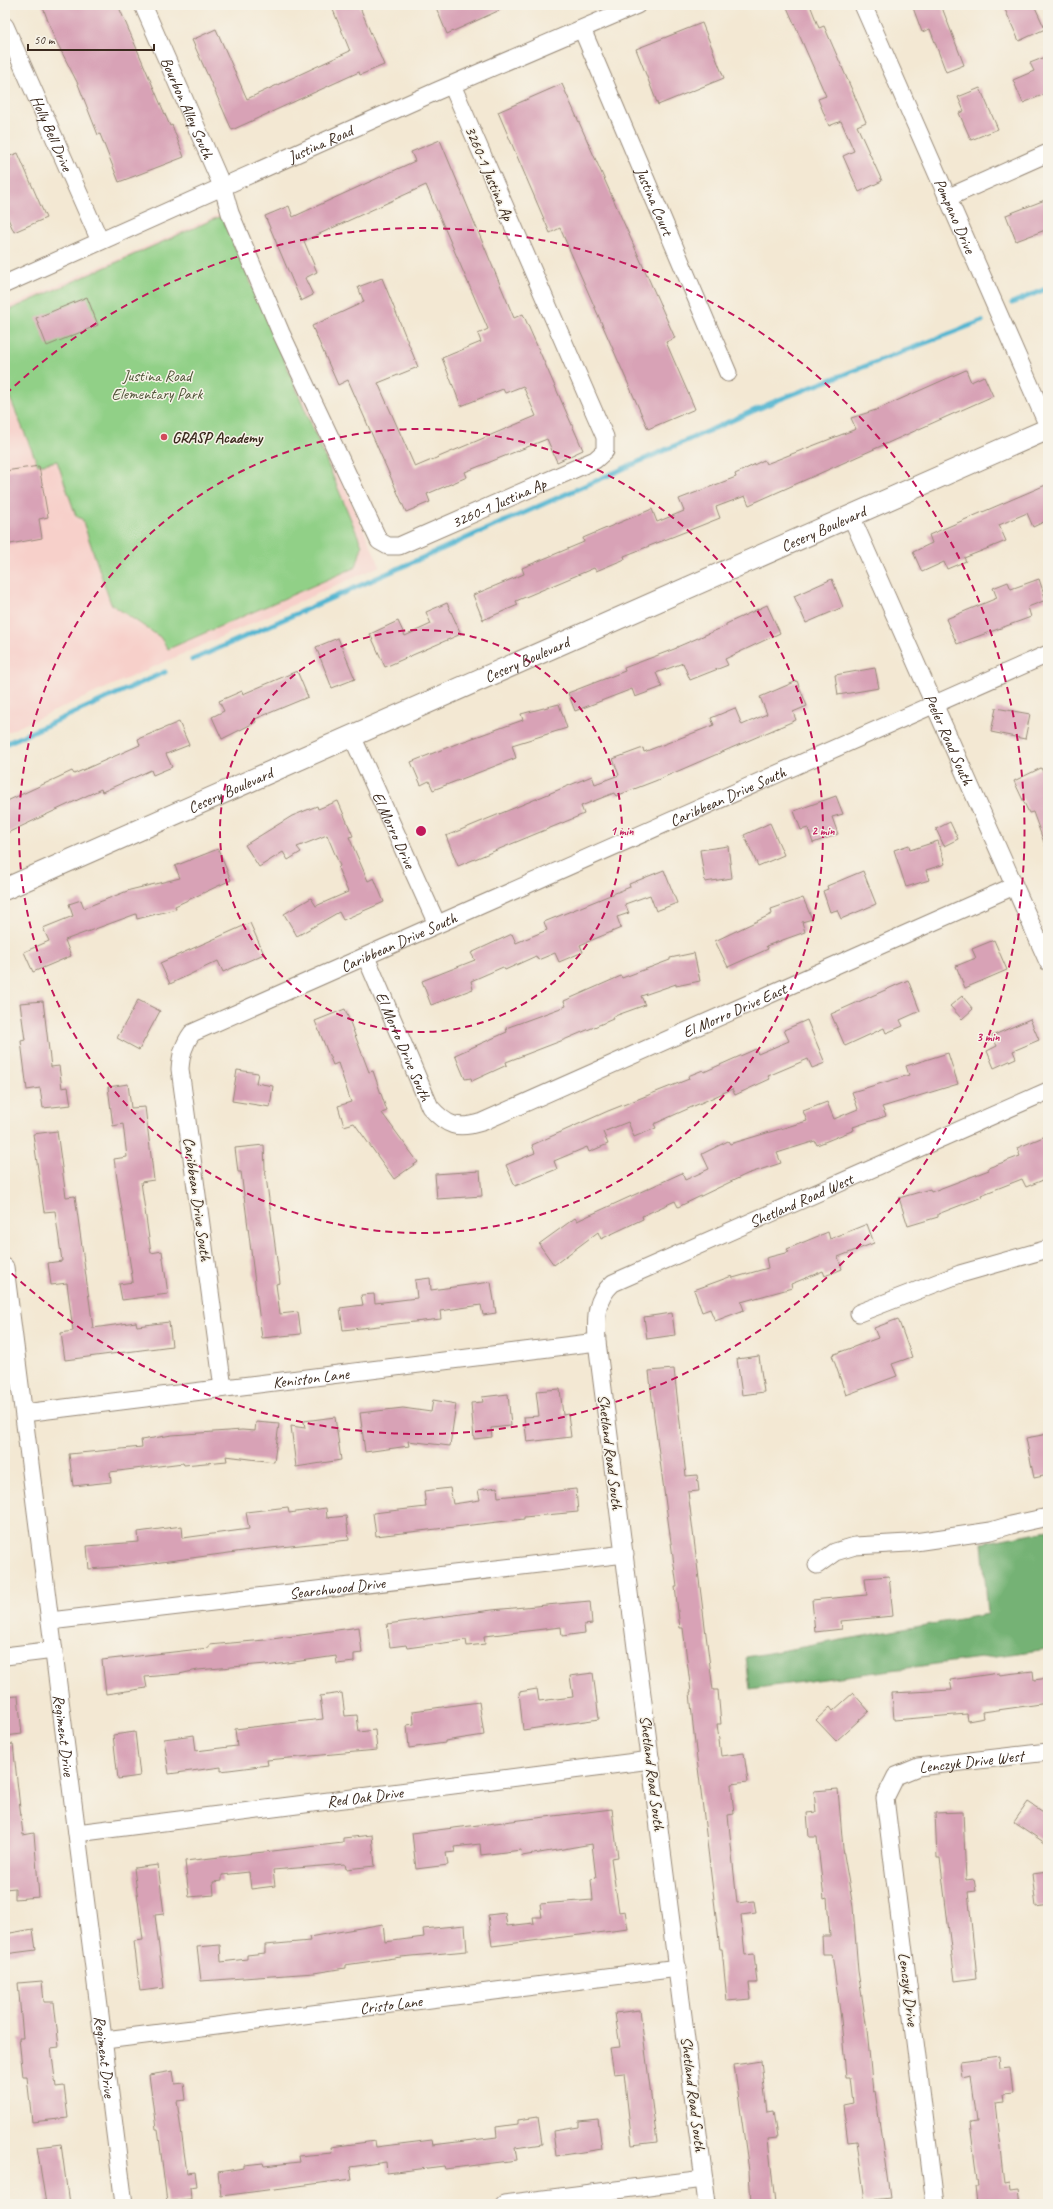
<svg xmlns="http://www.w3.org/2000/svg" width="1053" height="2209" viewBox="0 0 1053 2209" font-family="Caveat,sans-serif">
  <rect width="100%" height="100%" fill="#f7f3e8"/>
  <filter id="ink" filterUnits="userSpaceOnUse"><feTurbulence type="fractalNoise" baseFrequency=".025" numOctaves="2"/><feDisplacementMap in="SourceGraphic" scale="8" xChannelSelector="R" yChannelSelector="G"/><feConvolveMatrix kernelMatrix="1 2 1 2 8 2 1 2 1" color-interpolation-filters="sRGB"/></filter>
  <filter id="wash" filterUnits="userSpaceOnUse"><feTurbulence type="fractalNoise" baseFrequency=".012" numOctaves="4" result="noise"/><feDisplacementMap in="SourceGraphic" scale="16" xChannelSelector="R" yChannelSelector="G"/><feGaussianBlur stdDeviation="0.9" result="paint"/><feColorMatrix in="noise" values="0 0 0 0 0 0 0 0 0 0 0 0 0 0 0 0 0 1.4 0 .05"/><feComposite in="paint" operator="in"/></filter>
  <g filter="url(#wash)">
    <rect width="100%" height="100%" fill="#f3e8d3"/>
    <path fill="#f7d0ca" d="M222,213l158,353 -375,167v-425z"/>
    <path fill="#91d087" stroke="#667d52" d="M221,216l49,110 92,220 -6,21 -188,82 -8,-12 -49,-33 -29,-85 -6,-3 -19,-55 -19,4 -33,-79v-74z"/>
    <path fill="#74b274" stroke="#586e49" d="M1048,1530v119l-298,40 -4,-32 242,-43 -6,-71z"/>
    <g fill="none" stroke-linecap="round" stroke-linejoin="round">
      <path stroke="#53b6d1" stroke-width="5" d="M1012,303l36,-15
        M192,660l586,-260 204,-79
        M5,744l160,-72"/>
    </g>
    <g id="blocks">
      <path fill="#d8a2b6" d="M42,5h76l52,121 2,-1 12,32 -65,25 -19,-48 -2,1 -20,-51 -24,-47z
        M331,5h28l25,60 -24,10 -1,-3 -127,58 -40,-90 24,-11 31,70 103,-48z
        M435,5h76l-64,29z
        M786,5h24l9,23 5,-2 42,96 -9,4 25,55 -23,11 -16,-36 11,-5 -13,-30 -12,5 -11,-27 8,-3z
        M912,5h29l23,60 -18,7 -16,-43 -8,3z
        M1003,5h31l11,24 -26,12z
        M702,23l22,55 -66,27 -22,-56z
        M1048,56v45l-3,-7 -22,9 -10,-23 21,-9 -4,-8z
        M562,84l113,254 -9,4 29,67 -47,20 -88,-201 -10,5 -52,-121z
        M980,88l18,41 -27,11 -12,-27 5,-2 -6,-14z
        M440,140l74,178 9,-4 60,136 -26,12 -10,-23 -82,33 2,5 -40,17 3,8 -24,10 -58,-132 -10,5 -26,-59 52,-24 -6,-15 24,-9 36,89 -40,16 37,84 121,-51 -13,-30 -18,7 -2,-4 -42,17 -19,-48 39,-16 -3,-8 10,-5 -62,-144 -122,56 13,31 -12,6 8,17 -12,6 -36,-85 24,-10 4,11 122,-56 -4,-9z
        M18,153l28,65 -32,14 -9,-20v-54z
        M1045,200l3,8v21l-32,12 -10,-26z
        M87,297l11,28 -51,21 -11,-28z
        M966,370l5,12 13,-6 9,20 -244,109 -4,-9 -29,11 4,11 -96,38 1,3 -29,12 -2,-3 -78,33 2,4 -35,15 -10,-25 51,-21 -2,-6 62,-26 -1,-4 69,-29 5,13 27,-11 -5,-12 57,-22 -1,-3 29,-14 2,4 90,-35 -5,-11 25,-8z
        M39,466l9,51 -9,2 3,19 -37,7v-74z
        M1048,484v36l-15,7 -6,-14 -28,12 7,16 -42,17 2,3 -19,8 -3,-7 -22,10 -9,-20 19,-9 -3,-8z
        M832,579l11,28 -37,16 -12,-27z
        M1039,579l7,21 -18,7 3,10 -74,27 -11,-25 51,-21 -4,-10 15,-6 3,7z
        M447,603l14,31 -76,33 -15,-33 28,-13 7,15 26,-12 -5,-12z
        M767,605l13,28 -55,26 3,6 -38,15 -7,-17 -27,10 6,14 -27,10 -3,-8 -57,22 -7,-18 57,-22 -1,-3 53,-20v-1l49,-21v-2z
        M338,638l17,41 -23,9 -16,-41z
        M875,668l4,20 -41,7 -3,-20z
        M297,671l11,26 -53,22 1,3 -34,17 -10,-22 12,-6 -5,-10 23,-10 1,3z
        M797,681l10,25 -14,6 3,8 -141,61 -39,15 -2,-3 -33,13 3,8 -126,52 -12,-30 146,-60 3,8 24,-9 -6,-16 30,-11 1,4 70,-27 -3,-7 24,-10 7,17 25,-11 -7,-17z
        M559,704l8,24 -55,17 4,13 -83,32 -4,-9 -8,4 -10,-23 45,-18 67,-24 -2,-6z
        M996,708l34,6 -5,25 -34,-7z
        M179,722l10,23 -23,9 6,13 -19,8 -2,-5 -49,22 -1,-3 -96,45v-32l67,-31 2,3 66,-29 -2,-6z
        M1041,768l7,14v66h-2l-13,-36 -4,1 -15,-32z
        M836,796l7,18 -11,3 6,17 -25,9 -5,-15 -7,2 -7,-19z
        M338,801l15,35 -4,1 19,44 6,-3 10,24 -41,18 -4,-8 -42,24 -13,-22 27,-16 5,8 32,-14 -10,-24 2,-2 -13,-31 -30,12 4,5 -13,8 -5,-8 -24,15 -14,-22 47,-29 25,-10 1,3z
        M950,822l8,17 -14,7 -8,-17z
        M770,823l14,32 -26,11 -14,-31z
        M938,841l7,23 -19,6 3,10 -23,7 -12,-37 15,-5 1,5z
        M728,846l4,32 -27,4 -5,-32z
        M218,849l13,31 -56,26 1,3 -39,10 -1,-5 -71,26 6,16 -38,16 -9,-20 25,-11 -6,-13 30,-12 -4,-12 12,-4 3,8 46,-18 50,-12 -5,-12z
        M664,870l13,33 -21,8 -6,-16 -25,9 4,9 -12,4 4,11 -41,17 3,7 -24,10 -4,-9 -17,7 -2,-4 -31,14 -2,-3 -32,14 2,8 -42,16 -9,-24 53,-21 -4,-7 41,-19 4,9 31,-13 -3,-8 86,-35 -1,-3z
        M863,871l13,33 -35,15 -4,-9 -7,2 -7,-21 5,-2 -1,-3z
        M803,898l9,21 -10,3 3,10 -39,14 2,3 -40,18 -13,-26 57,-27 -1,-5z
        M250,923l14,31 -41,18 -5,-11 -48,23 -10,-21z
        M994,940l13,30 -42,18 -9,-22 20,-8 -4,-9z
        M694,953l6,28 -24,5v-2l-35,12 4,9 -33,12 1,2 -47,20 -60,23 1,3 -35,16 -1,-3 -6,1 -10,-24 52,-23 -1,-4 60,-22 -2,-5 57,-25 1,2 48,-18v-2z
        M908,980l12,31 -20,9 3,6 -17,7 -2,-5 -39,18 -14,-32z
        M962,996l11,13 -11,10 -12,-13z
        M138,1000l22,11 -21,39 -22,-12z
        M43,1001l8,66 8,-1 3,22 6,-1 3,18 -28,3 -3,-20 -13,2 -6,-49 4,-1 -5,-37z
        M345,1009l24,63 4,-1 14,40 -5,2 36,49 -24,17 -40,-56 -10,3 -6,-20 13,-4 -13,-39 -5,2 -18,-44z
        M1030,1019l9,21 -26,11 3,7 -22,10 -7,-17 10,-5 -5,-10z
        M807,1020l18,43 -13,5 -4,-9 -40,17 2,3 -35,16 -3,-6 -78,35 2,4 -22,9 -6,-15 -25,10 5,12 -19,8 -2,-5 -33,14 3,8 -42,17 -9,-21 29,-12 -3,-8 76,-34 81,-32 -1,-3 15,-6 1,2 52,-23 2,5 31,-13 -5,-11z
        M948,1053l10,31 -76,23 4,9 -33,11 1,3 -37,15 -2,-4 -38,12 4,10 -34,11 -69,33 -3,-6 -33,15 1,3 -42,20 -3,-7 -44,33 -15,-21 36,-26 2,3 105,-48 3,7 24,-11 -7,-15 26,-13 2,3 77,-23 -4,-10 24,-9 7,17 24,-10 -6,-17 57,-17 -3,-9z
        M237,1070l21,3 -2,10 17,3 -3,21 -38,-6z
        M128,1084l3,24 14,-1 9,73 -13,2 10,71 11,-2 6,43 -46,6 -3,-16 14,-2 -19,-123 13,-2 -4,-33 -10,2 -5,-39z
        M57,1131l9,66 9,-1 18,132 43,-6 1,4 32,-4 3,24 -107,14 -4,-27 12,-2 -6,-48 -16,2 -3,-22 14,-2 -7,-50 -11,1 -11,-78z
        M1048,1135v43l-22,9 -4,-8 -41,16 1,2 -44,17v3l-30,9 -9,-28 31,-9 1,3 58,-22 -1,-2 32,-12 -3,-8z
        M264,1145l1,24 15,114 -4,1 4,30 18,-2 3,22 -39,4 -21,-166h-3l-3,-24z
        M480,1171l2,25 -45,3 -2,-25z
        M867,1224l7,19 -36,14 4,12 -17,7 -2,-5 -32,13 1,4 -51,14 3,8 -29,11 -5,-12 -8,3 -8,-22 38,-14 1,2 35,-10 -2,-10 23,-6 -2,-3 41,-17 2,7z
        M430,1278l1,12 60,-8 5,31 -13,2 -2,-10 -41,6 1,8 -98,11 -3,-22 23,-3 -2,-10 13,-1 1,9 42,-5 -2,-18z
        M672,1313l3,22 -28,4 -3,-22z
        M898,1319l14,38 -20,7 5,12 -51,19 -14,-40 46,-17 -4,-10z
        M759,1356l5,36 -22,3 -5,-36z
        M674,1369l12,107 11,-1 2,16 -11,1 25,198h5l3,34h-4l4,32 23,-3 4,29 -17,2 3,30 -6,1 9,88 17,-2 2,12 -15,2 4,40 9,-1 3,29h-8l2,16 -24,2 -5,-52h-2l-27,-223 -3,-34h1l-8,-64h-3l-5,-41h2l-23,-171 -5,-45z
        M560,1389l3,26 5,-1 3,23 -44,5 -3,-25 15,-1 -3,-25z
        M508,1394l3,32 -20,2 1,9 -18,2 -3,-36 12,-1 -1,-5z
        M433,1400l23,4 -6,42 -42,-5 1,5 -44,6 -5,-39 43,-5 28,4z
        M335,1417l6,43 -45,7 -5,-41 14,2 -1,-7z
        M256,1422l23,2 -5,38 -48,-6 1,5 -43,4 -1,-2 -73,9 1,10 -38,4 -4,-32 73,-7 -1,-7 31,-5 70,-5 13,1z
        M1048,1434v41l-14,3 -8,-40z
        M497,1487l1,10 78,-8 2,23 -54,5v2l-148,17 -3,-23 53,-6 -2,-16 26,-3 3,16 27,-4 -2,-10z
        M288,1507l1,6 37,-5 1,10 19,-2 3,24 -98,10 -112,15 -50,4 -2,-23 52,-4 -1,-10 44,-6 1,12 66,-9 -3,-17z
        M889,1576l4,40 -52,5 1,8 -27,3 -3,-32 55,-5 -2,-17z
        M590,1601l2,23 -8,1 1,8 -23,3 -1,-9 -77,9 1,8 -18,2 -1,-6 -59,8 -1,-3 -16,2 -3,-23 105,-14z
        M359,1627l3,26 -8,1v8l-17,2 -1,-8 -70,10v-2l-68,6 -19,4 -34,3 2,11 -41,6 -4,-34 107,-12v-3l56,-5z
        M1033,1671l1,9 14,-2v25l-65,9 1,6 -16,3 -1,-7 -73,6 -2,-27 60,-3 -2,-10 49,-7v2z
        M593,1673l6,46 -76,11 -4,-38 18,-3 2,12 34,-4 -3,-21z
        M342,1693l3,23 12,-1 2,17 16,-2 2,20 -110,10 1,5 -47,6v-4l-52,7 -5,-35 30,-4 2,16 41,-5 -2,-17 88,-10 -3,-23z
        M853,1693l16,18 -33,30 -20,-21 14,-13 3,4z
        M18,1696l4,38 -17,2v-39z
        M479,1702l5,33 -39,6v2l-36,5 -2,-23 7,-1 -1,-13z
        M135,1732l5,44 -22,3 -5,-44z
        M13,1744l10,91 11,-2 5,64 -24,2v-11l-10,1v-144z
        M838,1789l5,60 10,58 5,64 9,59 6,62 2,-1 15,107 -25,3 -8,-60 -9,1 -5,-37 10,-2 -3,-26h-4l-5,-58 -9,-65h-9l-1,-18h8l-3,-38 -3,1 -7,-62h-8l-2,-24 9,-1 -2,-21z
        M1028,1802l20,13v30l-34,-23z
        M612,1809l6,48 -7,1 8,54 6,-1 3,18 -136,17 -4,-31 17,-2 2,13 27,-3 -1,-6h9l-2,-13 53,-4 -2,-21 5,-1 -4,-34 -70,12 -1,-6 -40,5 -1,-11 -26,3 1,5 -9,1 2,12 -32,4 -4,-36z
        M963,1812l3,68 8,-1 2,12 -8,1 9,86 -22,3 -15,-123h-3l-2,-45z
        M372,1835l3,31 -29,3 -1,-5 -72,6 2,16 -24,3 -2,-17 -27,3v6l-9,1 1,13 -25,2 -4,-36 158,-18v-5z
        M158,1865l6,49 -9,1 9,73 -24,3 -6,-50 9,-1 -9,-72z
        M1048,1872v33l-12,2 -4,-33z
        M383,1924l2,18 39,-5 -1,-8 42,-4 2,26 -66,6 -56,8v3l-31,5 -113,8 -4,-34 23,-2 1,17 26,-3v-4l18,-2v-8l45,-4 -1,-4z
        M33,1929l3,21 -31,4v-20z
        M42,1981l2,21h10l5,45 -8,1 5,39 8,-1 4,32 -36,4 -5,-45h-4l-4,-39h4l-5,-55z
        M640,2010l17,132 -25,3 -8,-72 -10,1 -4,-26 10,-1 -5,-34z
        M999,2056l1,13 10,-1 3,25 -10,1 1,8 -9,1 9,81 5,-1 1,8 9,-1 2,14h-44l-2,-17h3l-8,-64 7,-1 -6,-47 -9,2 -2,-16z
        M761,2061l6,51 6,-1 4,27 -9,1 7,65h-24l-2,-33 -15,-106z
        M173,2071l2,13 9,-1 2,17 -9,1 10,72 8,-1 2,14 -7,1 1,12 -24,3 -9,-73h-2l-7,-54z
        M538,2117l4,27 -27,4 2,12 -72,9 -1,-3 -57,7 -1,-11 -36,5 2,12 -131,17 -3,-24 26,-4v-3l19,-2 1,3 35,-4 -1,-6 34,-3 -1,-6 44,-6 1,6 56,-7 1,5 64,-8 -1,-10 22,-3v-4z
        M598,2119l4,30 -46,7 -3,-25 26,-4v-6z
        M61,2144l8,60h-23l-9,-57z"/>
    </g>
  </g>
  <g filter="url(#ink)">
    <use href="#blocks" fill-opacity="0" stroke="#978978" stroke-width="1"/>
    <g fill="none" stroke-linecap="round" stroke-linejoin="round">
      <defs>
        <g id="minor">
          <path id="s1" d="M143,5l80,183 7,25 51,120 98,208 9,5h11l196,-86 10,-9v-14l-153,-352"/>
          <path id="s2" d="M863,5l185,421"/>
          <path id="s3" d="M5,26l95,215"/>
          <path id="s4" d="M582,29l146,344"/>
          <path d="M947,198l101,-45"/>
          <path id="s5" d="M5,284l432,-193 200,-86"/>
          <path id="s6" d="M851,516l197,446"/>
          <path id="s7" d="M352,736l85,188"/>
          <path id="s8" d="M366,957l64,150c17,19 27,23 52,15l532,-236"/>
          <path id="s9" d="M5,1267l119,937"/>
          <path d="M859,1313l101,-39 88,-25"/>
          <path id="s10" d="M223,1388l-43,-319c1,-15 4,-25 12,-36l856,-379"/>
          <path id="s11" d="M24,1413l573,-71"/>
          <path d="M817,1565l18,-13 20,-6 53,-3 83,-12 20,-6 37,-8"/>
          <path id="s12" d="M50,1621l575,-67"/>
          <path d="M5,1656l49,-6"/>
          <path id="s13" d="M77,1833l574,-73"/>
          <path id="s14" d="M105,2040l573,-72"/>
          <path d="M504,2204l200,-25"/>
          <path id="s15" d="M707,2204l-110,-862c-1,-23 -3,-42 16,-59l435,-192"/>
          <path id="s16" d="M935,2204l-50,-406 11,-22 22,-9 130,-15"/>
        </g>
        <g id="major">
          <path id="s17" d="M5,889l1043,-460"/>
        </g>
      </defs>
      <use href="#minor" stroke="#978978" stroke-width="19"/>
      <use href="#major" stroke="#978978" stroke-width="23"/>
      <use href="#minor" stroke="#fff" stroke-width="17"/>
      <use href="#major" stroke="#fff" stroke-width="21"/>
    </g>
  </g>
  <g fill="none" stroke="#c2185b" stroke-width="2" stroke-dasharray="7 5">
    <circle cx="421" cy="831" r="201"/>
    <circle cx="421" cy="831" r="402"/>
    <path d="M6 394A603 603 0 1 1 6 1268"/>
  </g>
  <circle fill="#d1495b" stroke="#f7f3e8" stroke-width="1.5" cx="164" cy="437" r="4"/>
  <g text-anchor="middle" stroke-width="3" stroke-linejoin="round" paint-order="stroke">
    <g font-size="16" fill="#3b2a1e" stroke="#f7f3e8">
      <text dy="6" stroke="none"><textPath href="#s1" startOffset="112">Bourbon Alley South</textPath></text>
      <text dy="6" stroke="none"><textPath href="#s3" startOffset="117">Holly Bell Drive</textPath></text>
      <text dy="6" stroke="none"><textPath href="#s5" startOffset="345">Justina Road</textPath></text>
      <text transform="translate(490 173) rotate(67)" y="6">3260-1 Justina Ap</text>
      <text dy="6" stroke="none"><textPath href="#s4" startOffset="187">Justina Court</textPath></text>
      <text dy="6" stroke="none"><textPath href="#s2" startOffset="230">Pompano Drive</textPath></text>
      <text dy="6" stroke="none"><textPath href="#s1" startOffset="716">3260-1 Justina Ap</textPath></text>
      <text dy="6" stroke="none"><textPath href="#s17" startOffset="894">Cesery Boulevard</textPath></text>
      <text dy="6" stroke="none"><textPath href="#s17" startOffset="570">Cesery Boulevard</textPath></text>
      <text dy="6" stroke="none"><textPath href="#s6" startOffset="244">Peeler Road South</textPath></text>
      <text dy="6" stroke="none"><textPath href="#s17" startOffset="246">Cesery Boulevard</textPath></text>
      <text dy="6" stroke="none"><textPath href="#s10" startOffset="946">Caribbean Drive South</textPath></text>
      <text dy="6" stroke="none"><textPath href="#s7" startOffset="103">El Morro Drive</textPath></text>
      <text dy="6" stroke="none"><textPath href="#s10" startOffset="586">Caribbean Drive South</textPath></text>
      <text dy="6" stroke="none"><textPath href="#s8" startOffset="498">El Morro Drive East</textPath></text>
      <text dy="6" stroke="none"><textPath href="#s8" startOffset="97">El Morro Drive South</textPath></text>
      <text transform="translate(198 1199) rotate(82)" y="6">Caribbean Drive South</text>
      <text dy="6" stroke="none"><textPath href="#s15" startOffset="1138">Shetland Road West</textPath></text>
      <text dy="6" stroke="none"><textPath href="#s11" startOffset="289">Keniston Lane</textPath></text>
      <text transform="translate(611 1452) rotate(83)" y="6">Shetland Road South</text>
      <text dy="6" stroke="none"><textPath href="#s12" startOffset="289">Searchwood Drive</textPath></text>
      <text dy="6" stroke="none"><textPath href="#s9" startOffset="472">Regiment Drive</textPath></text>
      <text dy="6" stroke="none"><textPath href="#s16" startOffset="511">Lenczyk Drive West</textPath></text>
      <text transform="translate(653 1773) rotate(83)" y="6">Shetland Road South</text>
      <text dy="6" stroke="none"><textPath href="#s13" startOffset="290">Red Oak Drive</textPath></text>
      <text transform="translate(909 1989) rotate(83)" y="6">Lenczyk Drive</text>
      <text dy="6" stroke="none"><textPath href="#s14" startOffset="288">Cristo Lane</textPath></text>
      <text dy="6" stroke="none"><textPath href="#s9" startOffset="796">Regiment Drive</textPath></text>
      <text transform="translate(694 2094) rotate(83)" y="6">Shetland Road South</text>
    </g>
    <g font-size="16" fill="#505438" stroke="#f7f3e8">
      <text x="157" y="381">Justina Road<tspan x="157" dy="18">Elementary Park</tspan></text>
    </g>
    <g font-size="16" font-weight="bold" fill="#3b2a1e" stroke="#f7f3e8" text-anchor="start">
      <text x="172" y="443">GRASP Academy</text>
    </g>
  </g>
  <circle cx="421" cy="831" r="6" fill="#c2185b" stroke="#f7f3e8" stroke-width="2"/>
  <g font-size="12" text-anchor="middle" font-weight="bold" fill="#c2185b" stroke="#f7f3e8" stroke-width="3" stroke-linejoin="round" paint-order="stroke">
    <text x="622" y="835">1 min</text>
    <text x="823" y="835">2 min</text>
    <text x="988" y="1041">3 min</text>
  </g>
  <rect width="1053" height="2209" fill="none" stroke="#f7f3e8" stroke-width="20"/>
  <path d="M28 44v6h126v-6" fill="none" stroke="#3b2a1e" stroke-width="2"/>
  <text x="34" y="44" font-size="12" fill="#3b2a1e" stroke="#f7f3e8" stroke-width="3" paint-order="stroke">50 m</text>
</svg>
